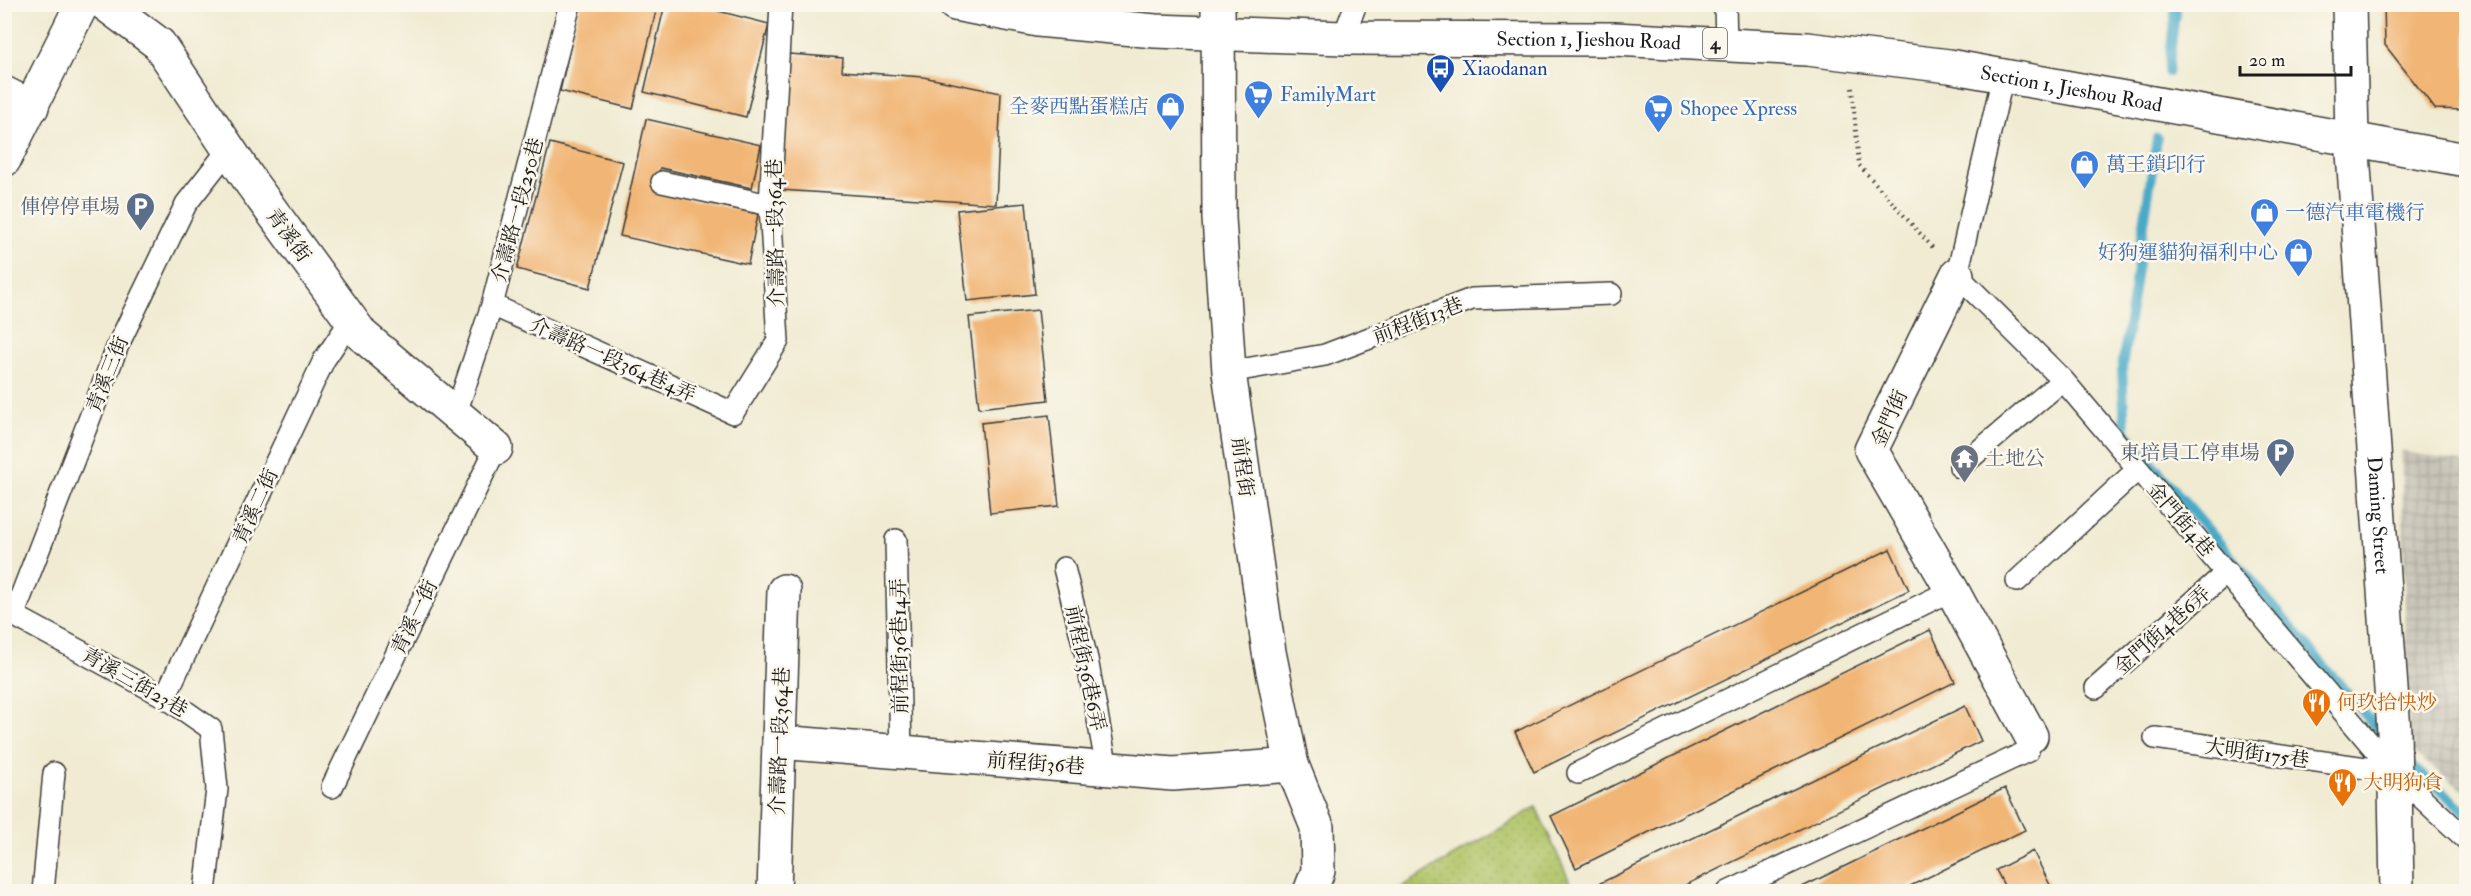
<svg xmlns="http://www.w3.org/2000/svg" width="2471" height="896" viewBox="0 0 2471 896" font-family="'IM FELL Double Pica','Noto Serif TC',serif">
  <defs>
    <pattern id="industrial-grid" width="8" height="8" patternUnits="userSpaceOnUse" patternTransform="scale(1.5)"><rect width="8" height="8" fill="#c8c4b8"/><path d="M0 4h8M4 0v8" fill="none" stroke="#aba89e"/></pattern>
    <pattern id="grass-dots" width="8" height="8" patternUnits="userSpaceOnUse" patternTransform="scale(1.5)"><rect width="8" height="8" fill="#b0c468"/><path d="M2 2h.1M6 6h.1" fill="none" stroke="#97a85a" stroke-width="1.8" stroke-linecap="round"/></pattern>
  </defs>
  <rect width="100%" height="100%" fill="#fbf7ec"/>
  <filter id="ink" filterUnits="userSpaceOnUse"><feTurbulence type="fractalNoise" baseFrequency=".0167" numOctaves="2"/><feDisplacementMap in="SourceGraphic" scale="12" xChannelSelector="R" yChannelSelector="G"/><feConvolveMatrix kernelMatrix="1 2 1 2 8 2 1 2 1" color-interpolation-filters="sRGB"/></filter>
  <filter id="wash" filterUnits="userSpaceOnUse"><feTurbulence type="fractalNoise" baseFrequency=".008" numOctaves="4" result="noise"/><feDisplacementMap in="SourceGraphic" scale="24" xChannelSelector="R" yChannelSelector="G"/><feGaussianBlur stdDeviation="1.35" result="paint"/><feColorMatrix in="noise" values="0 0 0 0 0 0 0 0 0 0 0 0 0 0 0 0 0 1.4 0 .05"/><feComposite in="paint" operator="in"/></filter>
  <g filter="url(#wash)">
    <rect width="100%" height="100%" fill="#f0ebd2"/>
    <path fill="url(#industrial-grid)" d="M2401,451l65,12v330l-57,-44z"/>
    <path fill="url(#grass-dots)" stroke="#667042" stroke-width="1.5" d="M1536,807l38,84h-179z"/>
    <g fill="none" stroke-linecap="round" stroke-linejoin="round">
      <path stroke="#49aac8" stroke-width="10" d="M2168,72l8,-68
        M2157,138l-35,230 3,64 262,308
        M2402,758l64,54"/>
    </g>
    <g id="blocks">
      <path fill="#f1b574" d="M580,4h68l9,3 -24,102 -73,-18z
        M665,4h26l78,20 -23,93 -102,-25z
        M2384,4h82v106l-31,-1 -50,-64z
        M789,54l54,4 -1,13 81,6 78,16 -5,111 -216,-14z
        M646,119l115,26 -9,43 -92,-20 -5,23 103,23 -10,50 -128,-28z
        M550,143l73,19 -33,126 -73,-19z
        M1026,203l9,91 -68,7 -10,-91z
        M1038,310l10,90 -69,8 -10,-91z
        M1049,415l10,91 -69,7 -9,-90z
        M1890,549l19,41 -375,182 -19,-40z
        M1930,630l25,52 -379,186 -25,-52z
        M1965,706l16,35 -308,150h-81l-2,-3z
        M2005,788l20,42 -125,61h-106z
        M2033,851l20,40h-46l-11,-21z"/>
    </g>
  </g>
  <g filter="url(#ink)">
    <use href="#blocks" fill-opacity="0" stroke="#3c3b37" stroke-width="1.5"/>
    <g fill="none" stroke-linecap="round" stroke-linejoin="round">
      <defs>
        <path id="service" d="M1725,4l1,39
          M1343,38l13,-34
          M2003,76l-46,199 106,105 331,392 72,67
          M662,182l108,23
          M492,305l241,108 45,-72 -8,-136 11,-201
          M1229,372l96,-17 147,-56 139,-5
          M456,413l36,-108 78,-301
          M1960,467l103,-87
          M896,540l5,212
          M1064,568l23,91 20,110
          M2017,581l121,-112
          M4,610l161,87 46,32 6,60 -12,103
          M14,614l104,-269 68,-141 43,-55
          M2096,688l131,-116
          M165,697l159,-337 27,-40
          M2155,738l239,34
          M1578,773l374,-183
          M332,787l164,-339
          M43,892l11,-119
          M1728,892l300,-141 3,-15"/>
        <g id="minor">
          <path d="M105,4l54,40 93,140 110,151 134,113"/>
          <path d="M1218,4l1,214 10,154 40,280 23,113 25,62 1,44 -8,21"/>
          <path id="s1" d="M2349,4l3,135 42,592 3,161"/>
          <path d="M4,93l28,14"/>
          <path d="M4,160l78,-156"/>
          <path d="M1957,275l-86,175 81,140 79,146"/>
          <path d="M779,742l394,32 119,-9"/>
          <path d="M774,892l10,-301"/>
        </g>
        <g id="primary">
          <path id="s2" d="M955,4l83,16 117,11 188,7 271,1 193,10 142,17 517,94"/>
        </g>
      </defs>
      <use href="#service" stroke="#3c3b37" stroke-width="24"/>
      <use href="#minor" stroke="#3c3b37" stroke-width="36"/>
      <use href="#primary" stroke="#3c3b37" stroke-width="36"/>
      <path stroke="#3c3b37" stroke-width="4" stroke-dasharray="1.5 4.5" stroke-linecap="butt" d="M1852,88l7,77 74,83"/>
      <use href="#service" stroke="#fff" stroke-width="21"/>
      <use href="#minor" stroke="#fff" stroke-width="33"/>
      <use href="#primary" stroke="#fff" stroke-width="33"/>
    </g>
  </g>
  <defs>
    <symbol id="bus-pin" viewBox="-11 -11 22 30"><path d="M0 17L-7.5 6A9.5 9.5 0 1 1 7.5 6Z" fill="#1a4fb4" stroke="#fbf7ec"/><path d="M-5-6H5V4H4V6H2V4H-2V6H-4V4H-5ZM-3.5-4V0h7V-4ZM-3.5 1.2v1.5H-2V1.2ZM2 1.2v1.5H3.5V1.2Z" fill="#fff"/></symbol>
    <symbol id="supermarket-pin" viewBox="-11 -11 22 30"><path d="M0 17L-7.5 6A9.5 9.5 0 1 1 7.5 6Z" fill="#3f7fe0" stroke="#fbf7ec"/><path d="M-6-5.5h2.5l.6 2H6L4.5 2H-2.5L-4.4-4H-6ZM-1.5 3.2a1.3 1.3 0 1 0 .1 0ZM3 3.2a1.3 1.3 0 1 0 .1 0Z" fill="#fff"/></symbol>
    <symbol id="shop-pin" viewBox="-11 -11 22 30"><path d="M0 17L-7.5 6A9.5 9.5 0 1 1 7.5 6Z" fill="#3f7fe0" stroke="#fbf7ec"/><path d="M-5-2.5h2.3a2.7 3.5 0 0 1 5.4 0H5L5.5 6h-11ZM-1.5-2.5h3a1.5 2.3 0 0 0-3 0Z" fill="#fff"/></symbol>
    <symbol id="parking-pin" viewBox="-11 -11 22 30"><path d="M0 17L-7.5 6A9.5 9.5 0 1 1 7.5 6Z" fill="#5c6f8a" stroke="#fbf7ec"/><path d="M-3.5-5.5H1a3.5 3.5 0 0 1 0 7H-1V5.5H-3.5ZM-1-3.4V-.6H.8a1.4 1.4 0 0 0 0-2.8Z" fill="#fff"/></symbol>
    <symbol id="temple-pin" viewBox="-11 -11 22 30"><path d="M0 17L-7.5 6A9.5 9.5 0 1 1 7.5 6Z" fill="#6b7280" stroke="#fbf7ec"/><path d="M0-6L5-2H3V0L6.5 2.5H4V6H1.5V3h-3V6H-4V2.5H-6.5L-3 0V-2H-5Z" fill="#fff"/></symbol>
    <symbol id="restaurant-pin" viewBox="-11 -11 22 30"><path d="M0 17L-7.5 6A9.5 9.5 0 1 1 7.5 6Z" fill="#e8710a" stroke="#fbf7ec"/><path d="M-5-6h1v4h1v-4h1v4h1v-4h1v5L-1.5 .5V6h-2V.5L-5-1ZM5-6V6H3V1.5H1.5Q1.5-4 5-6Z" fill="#fff"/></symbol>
  </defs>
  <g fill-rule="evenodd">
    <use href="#bus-pin" x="1424" y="52" width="33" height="45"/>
    <use href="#supermarket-pin" x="1242" y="78" width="33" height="45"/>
    <use href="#shop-pin" x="1154" y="90" width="33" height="45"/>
    <use href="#supermarket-pin" x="1642" y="92" width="33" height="45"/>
    <use href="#shop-pin" x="2068" y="148" width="33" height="45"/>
    <use href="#parking-pin" x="124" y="190" width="33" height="45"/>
    <use href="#shop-pin" x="2248" y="196" width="33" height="45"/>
    <use href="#shop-pin" x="2282" y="236" width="33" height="45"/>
    <use href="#parking-pin" x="2264" y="436" width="33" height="45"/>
    <use href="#temple-pin" x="1948" y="442" width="33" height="45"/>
    <use href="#restaurant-pin" x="2300" y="686" width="33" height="45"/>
    <use href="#restaurant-pin" x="2326" y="766" width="33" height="45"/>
  </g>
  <g text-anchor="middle" stroke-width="5" stroke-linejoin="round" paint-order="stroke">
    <rect fill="#fbf7ec" stroke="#5f5e5a" stroke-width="1.5" x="1703" y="28" width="24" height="30" rx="4.5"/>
    <g font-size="18" font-weight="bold" fill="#1c1c1c">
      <text x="1715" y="49">4</text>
    </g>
    <g font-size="20" fill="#1c1c1c" stroke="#fbf7ec">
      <text dy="7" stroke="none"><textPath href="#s2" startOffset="636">Section 1, Jieshou Road</textPath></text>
      <text dy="7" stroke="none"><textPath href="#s2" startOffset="1122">Section 1, Jieshou Road</textPath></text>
      <text transform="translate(517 210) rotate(-75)" y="7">介壽路一段250巷</text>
      <text transform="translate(775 233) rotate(-91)" y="7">介壽路一段364巷</text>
      <text transform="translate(289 235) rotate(54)" y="7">青溪街</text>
      <text transform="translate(1418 320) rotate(-21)" y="7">前程街13巷</text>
      <text transform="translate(613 359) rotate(24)" y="7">介壽路一段364巷4弄</text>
      <text transform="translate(107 374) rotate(-68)" y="7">青溪三街</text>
      <text transform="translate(1889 418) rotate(-66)" y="7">金門街</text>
      <text transform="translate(1243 467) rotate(82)" y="7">前程街</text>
      <text transform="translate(255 506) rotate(-65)" y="7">青溪二街</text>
      <text dy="7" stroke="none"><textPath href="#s1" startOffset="512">Daming Street</textPath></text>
      <text transform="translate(2181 519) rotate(49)" y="7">金門街4巷</text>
      <text transform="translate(414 617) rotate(-64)" y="7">青溪一街</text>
      <text transform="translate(2162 630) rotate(-42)" y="7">金門街4巷6弄</text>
      <text transform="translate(899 646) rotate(-91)" y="7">前程街36巷14弄</text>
      <text transform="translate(1086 668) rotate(78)" y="7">前程街36巷6弄</text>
      <text transform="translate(135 682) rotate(30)" y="7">青溪三街23巷</text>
      <text transform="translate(779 741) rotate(-88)" y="7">介壽路一段364巷</text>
      <text transform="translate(2257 753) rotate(8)" y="7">大明街175巷</text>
      <text transform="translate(1036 763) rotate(4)" y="7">前程街36巷</text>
    </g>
    <g font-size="20" fill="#164399" stroke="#fbf7ec" text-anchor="start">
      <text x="1462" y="75">Xiaodanan</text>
    </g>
    <g font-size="20" fill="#366cbe" stroke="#fbf7ec" text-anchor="start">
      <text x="1280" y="101">FamilyMart</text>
      <text x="1149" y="113" text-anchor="end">全麥西點蛋糕店</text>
      <text x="1680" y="115">Shopee Xpress</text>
      <text x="2106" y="171">萬王鎖印行</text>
      <text x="2285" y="219">一德汽車電機行</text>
      <text x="2278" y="259" text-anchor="end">好狗運貓狗福利中心</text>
    </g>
    <g font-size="20" fill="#4e5e75" stroke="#fbf7ec" text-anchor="end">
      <text x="120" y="213">俥停停車場</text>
      <text x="2260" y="459">東培員工停車場</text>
    </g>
    <g font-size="20" fill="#5b616d" stroke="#fbf7ec" text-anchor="start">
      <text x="1985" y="465">土地公</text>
    </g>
    <g font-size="20" fill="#c56008" stroke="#fbf7ec" text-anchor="start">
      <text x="2337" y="709">何玖拾快炒</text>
      <text x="2363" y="789">大明狗食</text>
    </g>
  </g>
  <rect width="2471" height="896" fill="none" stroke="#fbf7ec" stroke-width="24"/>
  <path d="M2240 66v9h111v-9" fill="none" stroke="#1c1c1c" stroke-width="3"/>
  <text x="2249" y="66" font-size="18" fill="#1c1c1c" stroke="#fbf7ec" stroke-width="4.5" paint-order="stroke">20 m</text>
</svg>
